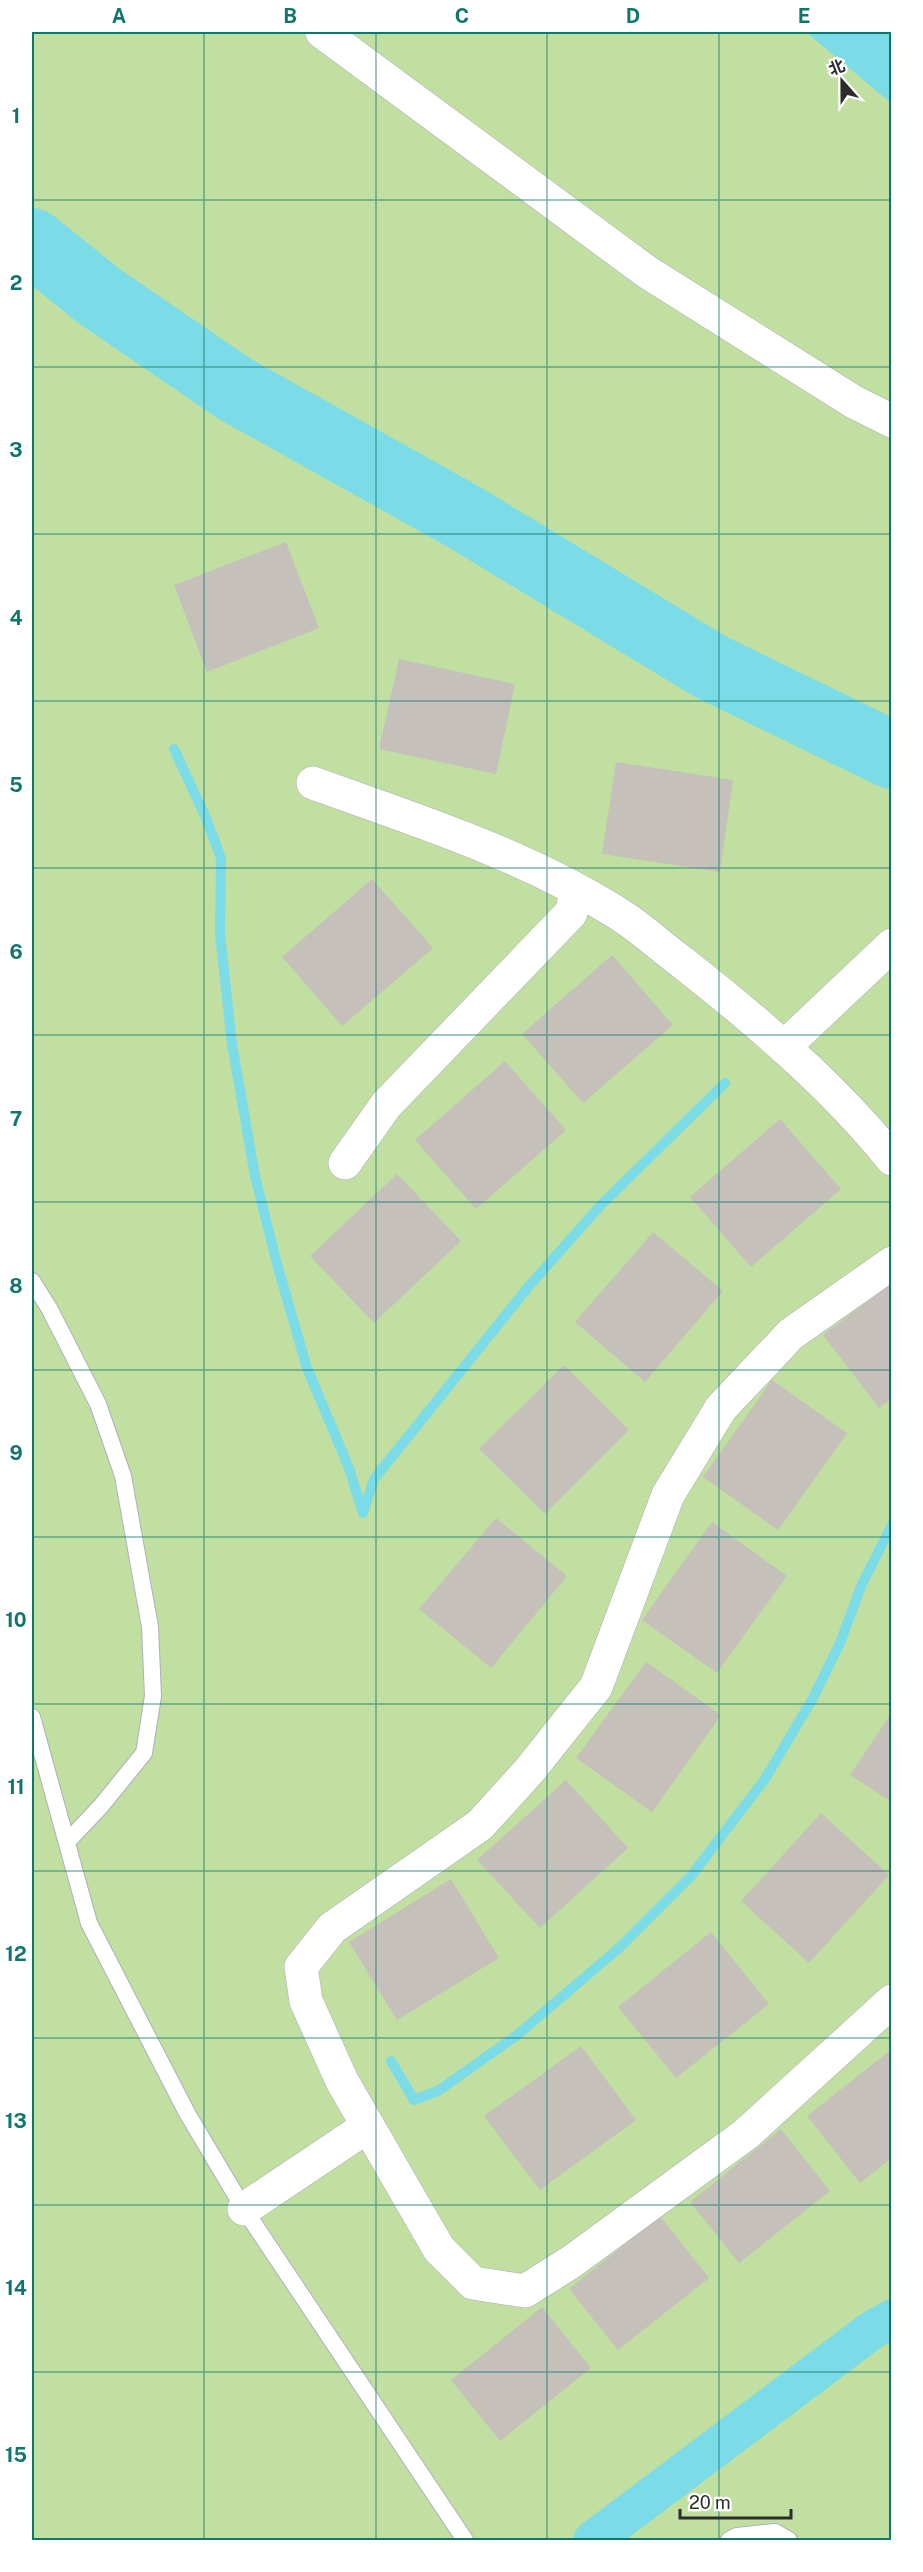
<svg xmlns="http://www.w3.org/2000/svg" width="923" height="2572" viewBox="0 0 923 2572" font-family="'Public Sans','Noto Sans SC',sans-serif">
  <rect width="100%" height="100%" fill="#ede5e0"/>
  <path fill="#c0dfa1" d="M32,32h859v2508h-859z"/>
  <path fill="#7bdce7" d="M806,32h85v71z"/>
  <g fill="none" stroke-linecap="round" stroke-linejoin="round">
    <path stroke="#7bdce7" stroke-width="10" d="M174,749l32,69 15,40 -1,76 12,110 23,132 22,88 30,104 42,100 14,45
      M363,1513l11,-34 155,-193 71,-80 125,-123
      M391,2061l23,39 24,-9 78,-55 103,-88 72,-72 74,-97 48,-81 27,-55 22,-59 30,-59"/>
    <path stroke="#7bdce7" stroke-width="39" d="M593,2540l279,-210 20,-11"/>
    <path stroke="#7bdce7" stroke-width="68" d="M32,242l67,54 136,93 229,128 247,150 181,88"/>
  </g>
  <path fill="#c6c0bb" d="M286,542l33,86 -112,44 -33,-87z
    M399,659l116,25 -19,90 -117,-25z
    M616,762l117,18 -13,92 -118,-18z
    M372,879l61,69 -91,78 -60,-69z
    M612,955l61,70 -90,78 -61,-69z
    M505,1061l61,69 -90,79 -61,-69z
    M780,1119l61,70 -90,78 -61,-70z
    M397,1174l64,67 -87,82 -64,-67z
    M653,1232l70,59 -78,91 -70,-60z
    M892,1283v116l-13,9 -56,-73z
    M564,1365l65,65 -84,84 -66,-65z
    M772,1380l75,53 -69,97 -75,-53z
    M496,1518l71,58 -76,92 -72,-59z
    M712,1522l75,54 -70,97 -75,-53z
    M646,1662l75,53 -69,97 -76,-54z
    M892,1712v90l-42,-27z
    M566,1780l62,68 -88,80 -63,-68z
    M821,1813l68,62 -80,88 -68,-62z
    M451,1879l48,79 -102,62 -48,-78z
    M711,1932l58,72 -93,74 -58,-71z
    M581,2046l55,74 -96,70 -56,-74z
    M892,2049v109l-32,25 -53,-67z
    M781,2129l49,62 -91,72 -49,-61z
    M660,2216l49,62 -91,72 -49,-61z
    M542,2307l49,61 -91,73 -49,-61z"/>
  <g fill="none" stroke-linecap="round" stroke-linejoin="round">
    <defs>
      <path id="service" d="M32,1281l17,27 49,96 25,72 27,151 3,69 -9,57 -43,53 -34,36
        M32,1717l57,206 98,190 57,96 221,331
        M729,2540l8,-4 38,-4 14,8"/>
      <path id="minor" d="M322,32l325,240 207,130 38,19
        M313,783c102,37 208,70 301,128 24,14 46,35 69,52 75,59 149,122 209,196
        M784,1047l108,-102
        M345,1163l41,-58 185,-192 6,-22
        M892,1263l-101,71 -70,74 -53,87 -72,192 -67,84 -49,54 -148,103 -31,39 5,34 36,80 97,168 34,34 52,8 46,-29 175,-128 146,-133
        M244,2209l124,-83"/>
    </defs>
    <use href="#service" stroke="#acb0b8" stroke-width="18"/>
    <use href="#minor" stroke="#acb0b8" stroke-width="34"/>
    <use href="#service" stroke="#fff" stroke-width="16"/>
    <use href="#minor" stroke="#fff" stroke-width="33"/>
  </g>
  <path fill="none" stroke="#0f766e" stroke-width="1.5" stroke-opacity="0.55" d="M204,32v2508M376,32v2508M547,32v2508M719,32v2508M32,200h860M32,367h860M32,534h860M32,701h860M32,868h860M32,1035h860M32,1202h860M32,1370h860M32,1537h860M32,1704h860M32,1871h860M32,2038h860M32,2205h860M32,2372h860"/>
  <rect width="923" height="2572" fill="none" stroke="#ffffff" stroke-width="66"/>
  <g transform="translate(842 81) rotate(339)" stroke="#ffffff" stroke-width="4.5" paint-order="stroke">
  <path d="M0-4.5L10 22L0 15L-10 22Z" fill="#2c2c2c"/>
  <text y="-9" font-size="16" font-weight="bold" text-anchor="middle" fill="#2c2c2c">北</text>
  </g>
  <path d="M680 2509v9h111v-9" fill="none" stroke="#2c2c2c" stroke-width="3"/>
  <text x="689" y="2509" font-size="18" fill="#2c2c2c" stroke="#ffffff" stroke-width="4.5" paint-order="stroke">20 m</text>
  <rect x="33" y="33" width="857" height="2506" fill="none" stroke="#0f766e" stroke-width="2"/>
  <g font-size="20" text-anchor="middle" font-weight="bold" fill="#0f766e">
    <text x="119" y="23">A</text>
    <text x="290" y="23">B</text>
    <text x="462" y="23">C</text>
    <text x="633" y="23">D</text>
    <text x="804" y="23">E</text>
    <text x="16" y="123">1</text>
    <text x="16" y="290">2</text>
    <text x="16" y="457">3</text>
    <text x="16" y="625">4</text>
    <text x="16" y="792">5</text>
    <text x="16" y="959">6</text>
    <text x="16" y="1126">7</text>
    <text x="16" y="1293">8</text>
    <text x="16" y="1460">9</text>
    <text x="16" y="1627">10</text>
    <text x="16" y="1794">11</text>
    <text x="16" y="1961">12</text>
    <text x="16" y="2128">13</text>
    <text x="16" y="2295">14</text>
    <text x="16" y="2462">15</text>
  </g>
</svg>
